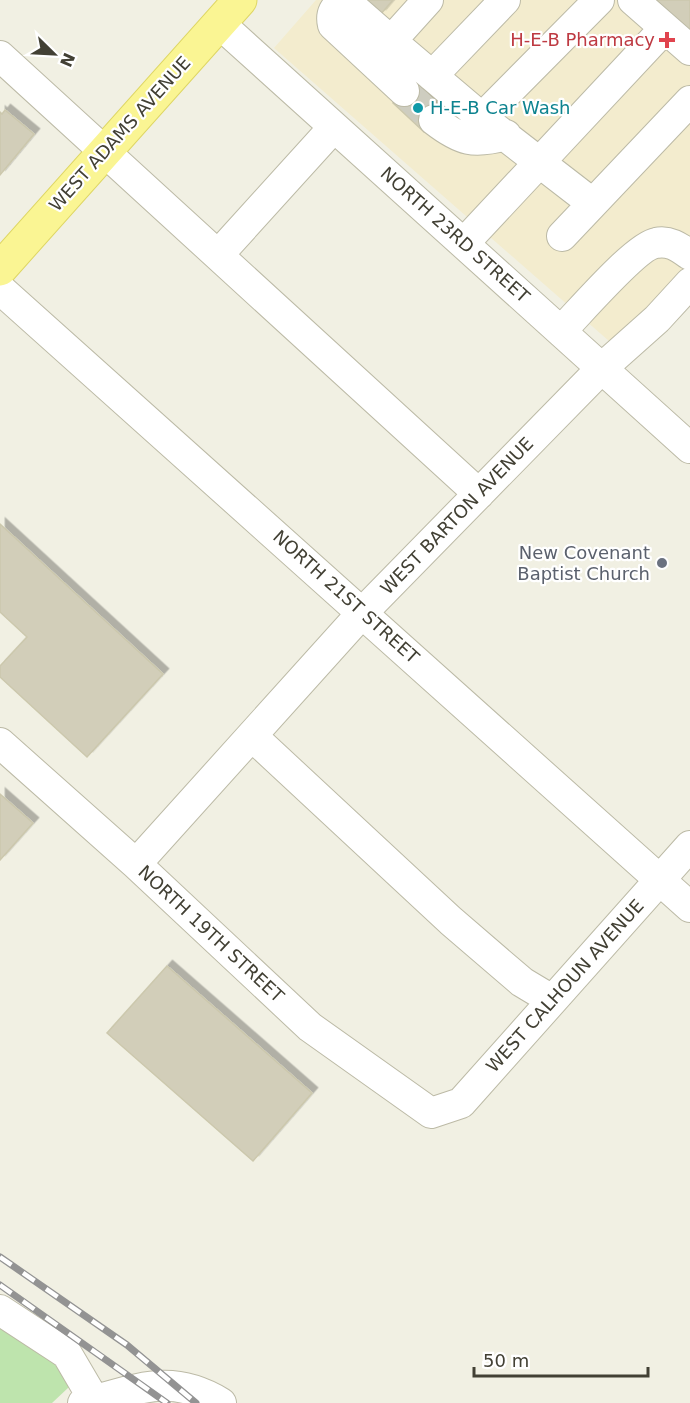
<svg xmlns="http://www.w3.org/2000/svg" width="690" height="1403" viewBox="0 0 690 1403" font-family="'DejaVu Sans',sans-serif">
  <defs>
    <filter id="shadow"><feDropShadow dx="5.5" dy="-5.5" stdDeviation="0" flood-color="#0004"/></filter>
  </defs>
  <rect width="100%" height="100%" fill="#f1f0e3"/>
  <path fill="#f3ecce" d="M316,0h374v264l-73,84 -343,-300z"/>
  <path fill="#bee4ad" d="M0,1319l18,11 54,48 -3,9 -17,16h-52z"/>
  <path fill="#d2ceb9" stroke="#ccc8ad" stroke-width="1.5" filter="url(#shadow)" d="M363,0h30l-13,15z
    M654,0h36v38z
    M411,84l31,28 -18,20 -31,-29z
    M5,110l29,24 -34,41v-63l2,2z
    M0,524l163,150 -76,83 -87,-80v-11l27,-29 -27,-25z
    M0,794l33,29 -33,37z
    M167,966l145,127 -59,68 -146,-128z"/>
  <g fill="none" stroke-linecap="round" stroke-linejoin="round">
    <path stroke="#cecdc0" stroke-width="30" stroke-dasharray="30 15" stroke-linecap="butt" d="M404,91l30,29"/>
    <defs>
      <path id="minor" d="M343,0c-8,8 -13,13 -10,25l71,66
        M344,0l47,41
        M428,0l-37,41 91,77
        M633,0l57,50
        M219,23l471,425
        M0,56l479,438
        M432,76l73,-76
        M434,120c27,21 40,24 72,15
        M592,203l-110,-85 117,-118
        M562,236l128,-135
        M464,243l201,-215
        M218,255l116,-128
        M0,289l690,618
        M561,331c17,-17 75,-85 95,-88 14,-3 24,5 34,12
        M252,736l199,185 71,61 30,18
        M0,743l136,121 174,163 121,86 30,-10 229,-257
        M136,864l227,-252 239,-244 55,-49 33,-36
        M0,1310l67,44 27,46
        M83,1403c54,-13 87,-31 138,0"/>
      <path id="major" d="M0,269l240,-269"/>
    </defs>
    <use href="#minor" stroke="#bcbaa6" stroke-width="32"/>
    <use href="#major" stroke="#ded664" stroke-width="35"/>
    <use href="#minor" stroke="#fff" stroke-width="30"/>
    <use href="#major" stroke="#faf593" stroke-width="33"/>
    <defs>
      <path id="rail" d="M0,1257l127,88 69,58
        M0,1285l167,118"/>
    </defs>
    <use href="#rail" stroke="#939393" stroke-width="7"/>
    <use href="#rail" stroke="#fff" stroke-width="4.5" stroke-dasharray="14" stroke-linecap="butt"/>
  </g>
  <path fill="#e0444e" stroke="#fff" stroke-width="2" d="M664 31h6v6h6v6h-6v6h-6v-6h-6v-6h6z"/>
  <circle fill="#0f9aa8" stroke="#fff" stroke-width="2" cx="418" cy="108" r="6"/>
  <circle fill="#6b7280" stroke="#fff" stroke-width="2" cx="662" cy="563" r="6"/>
  <g text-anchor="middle" stroke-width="4.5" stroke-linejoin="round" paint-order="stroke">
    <g font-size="18" fill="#be3a42" stroke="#fff" text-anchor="end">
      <text x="655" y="46">H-E-B Pharmacy</text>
    </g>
    <g font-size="18" fill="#0d838f" stroke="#fff" text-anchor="start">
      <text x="430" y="114">H-E-B Car Wash</text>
    </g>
    <g font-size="18" fill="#424034" stroke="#fff">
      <text transform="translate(120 134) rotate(-48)" y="6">WEST ADAMS AVENUE</text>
      <text transform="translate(455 235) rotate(42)" y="6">NORTH 23RD STREET</text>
      <text transform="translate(457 516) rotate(-46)" y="6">WEST BARTON AVENUE</text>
      <text transform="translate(346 597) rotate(42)" y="6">NORTH 21ST STREET</text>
      <text transform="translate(211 934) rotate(43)" y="6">NORTH 19TH STREET</text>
      <text transform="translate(565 986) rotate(-48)" y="6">WEST CALHOUN AVENUE</text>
    </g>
    <g font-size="18" fill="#5b616d" stroke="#fff" text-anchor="end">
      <text x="650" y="559">New Covenant<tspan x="650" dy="21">Baptist Church</tspan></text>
    </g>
  </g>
  <g transform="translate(54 54) rotate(114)" stroke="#ffffff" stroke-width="4.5" paint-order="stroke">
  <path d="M0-4.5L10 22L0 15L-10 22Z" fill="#424034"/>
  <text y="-9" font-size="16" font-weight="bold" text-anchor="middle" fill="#424034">N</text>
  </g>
  <path d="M474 1367v9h174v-9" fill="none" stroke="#424034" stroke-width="3"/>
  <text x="483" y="1367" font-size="18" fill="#424034" stroke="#ffffff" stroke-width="4.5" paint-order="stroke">50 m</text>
</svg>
